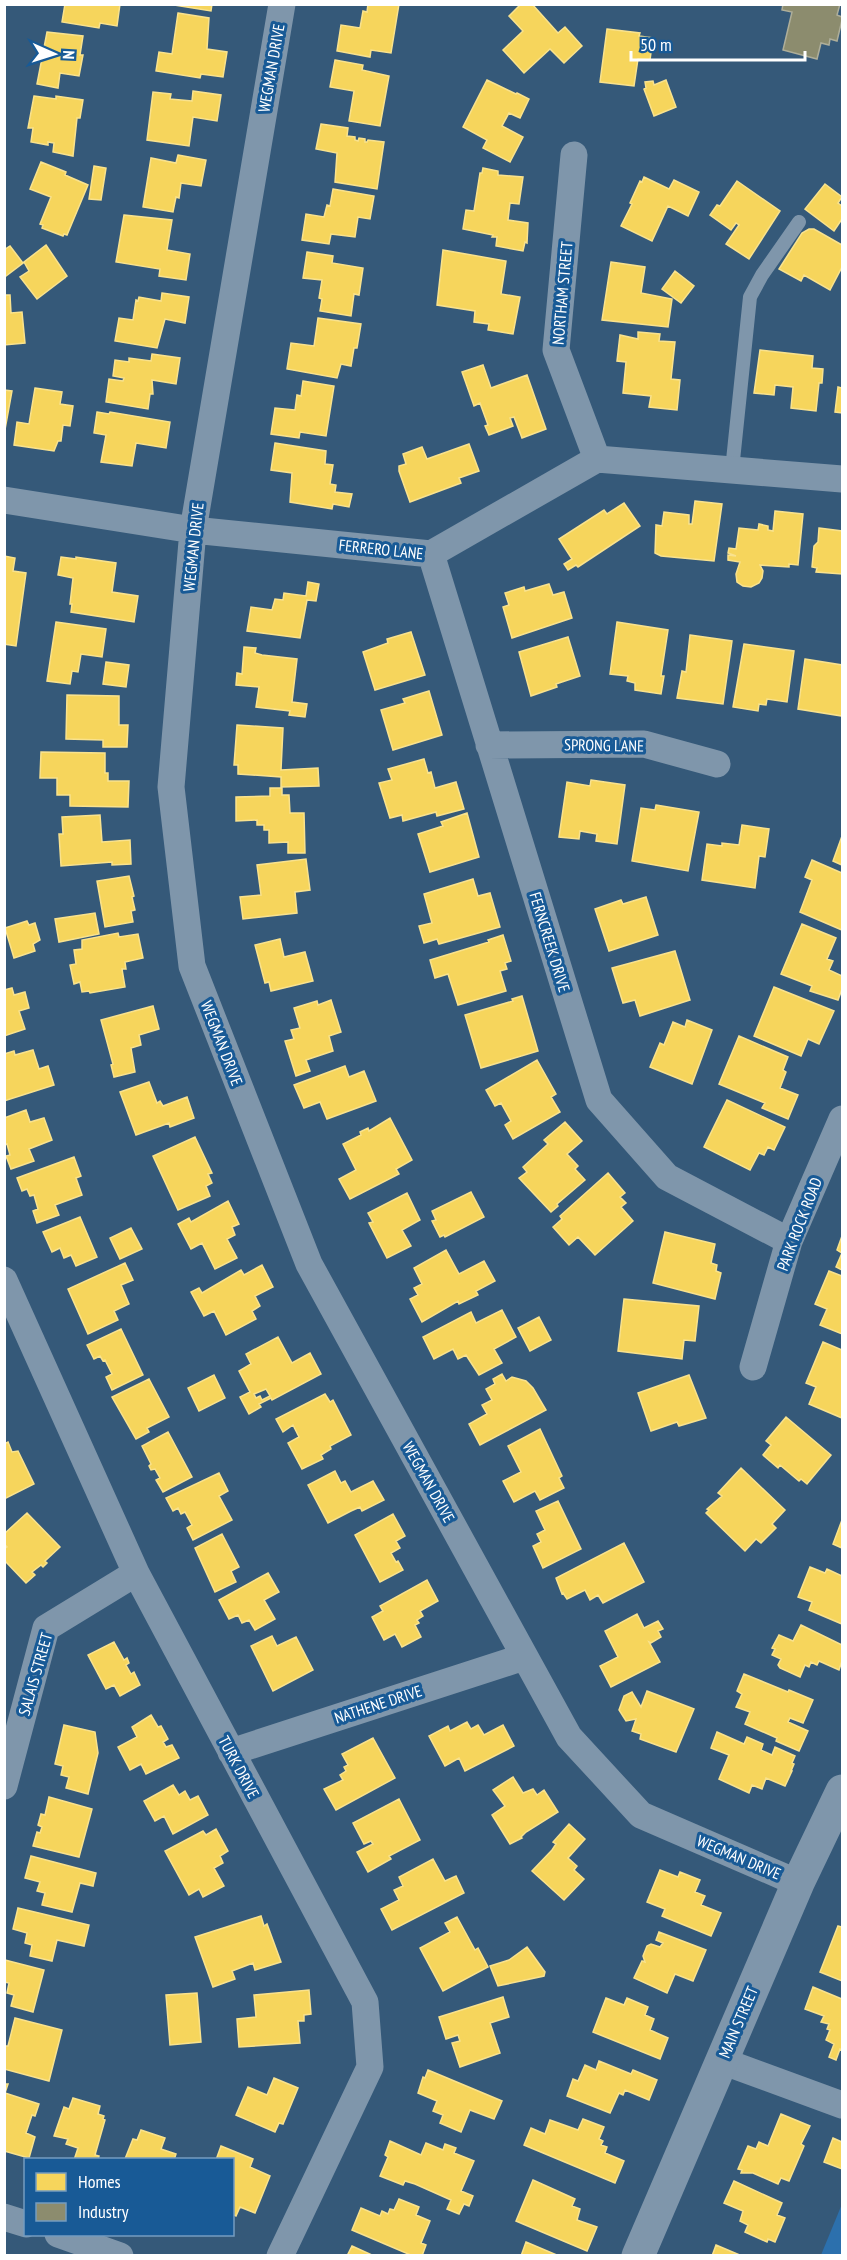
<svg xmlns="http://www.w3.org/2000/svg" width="847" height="2260" viewBox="0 0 847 2260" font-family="'PT Sans Narrow',sans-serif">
  <rect width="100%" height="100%" fill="#355979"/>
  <path fill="#2c70ad" d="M842,2204v51h-21z"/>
  <path fill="#f6d55c" stroke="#f9e28d" stroke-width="1.5" fill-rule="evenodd" d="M65,4h55l-3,22 -17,-3 -1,5 -37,-6z
    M168,4h44l-1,7z
    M368,4h31l-8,49 -20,-3 -1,7 -33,-6 4,-26 19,3 3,-17 4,1z
    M521,4h11l26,29 7,-6 17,19 -18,17 -14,-14 -26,24 -21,-23 20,-19 -14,-15z
    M178,13l31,5 -2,31 20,3 -4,25 -22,-3 -1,4 -44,-7 3,-19 13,2z
    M607,29l33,4 -1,3 14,2 -3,22 -12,-1 -4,27 -34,-4z
    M47,32l36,4 -3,19h3l-4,21 -19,-3 -2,15 -21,-4z
    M335,60l28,5 -1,5 27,6 -9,50 -31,-5 5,-30 -24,-4z
    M487,80l29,14 1,-1 12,6 -9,19 -11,-5 -7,13 21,11 -13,25 -27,-14 4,-8 -24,-13z
    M666,80l10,27 -22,9 -10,-27 2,-1 -1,-6 8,-1 1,4z
    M193,91l28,4 -4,26 -24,-4 -4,29 -42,-6 6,-48 18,2 -1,5 22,2z
    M34,96l22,3v-3l27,4 -3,18h-3l-4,38 -20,-4 1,-9 -6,-1v3l-17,-3 2,-14h-5z
    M321,124l27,4 -1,8 8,1v3l3,1 1,-3 6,1v3h2l1,-2 16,2 -7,47 -42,-7 2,-29 -21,-4z
    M178,155l28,5 -5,26 -20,-3 -2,15 -3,-1 -3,15 -30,-5 8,-49 25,5z
    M41,162l25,10 -1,3 23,10 -21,50 -3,-1 -1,2 -21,-8 1,-3 -3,-1 11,-27 -21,-8z
    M94,166l12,2 -5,32 -12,-1z
    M483,168l15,3v4l25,2 -4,27 -9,-1 -2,17 20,3 -1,20 -2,-1 -2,9 -27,-5 1,-9h-5l1,-2 -30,-6 3,-19 8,1 6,-38h2z
    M644,177l25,12 5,-9 25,12 -11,24 -20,-10 -16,35 -31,-15 11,-22 -2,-1 10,-22 2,1z
    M737,181l43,30 -31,48 -23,-15 13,-19 -3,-2 -5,7 -21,-15 7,-10 3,1z
    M825,184l17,13 -4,6 4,3v13l-8,12 -29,-22z
    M333,189l41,7 -4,23 -12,-2 -3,20 -24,-3 -2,10 -27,-4 4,-26 18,3 3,-12 3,1z
    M124,215l48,5 -5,30 23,4 -4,26 -27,-4 1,-7 -44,-7z
    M809,229h5l28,16v22l-12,23 -26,-15 -3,6 -22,-12 23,-36z
    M46,245l21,31 -30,23 -17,-22 9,-6 -5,-9z
    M10,246l13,17 -17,13 -2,-2v-24z
    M443,250l63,11 -5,33 19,3 -7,37 -25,-4 1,-6 -15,-2 1,-11 -38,-6z
    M307,252l26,4 -1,7 31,5 -4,27 -5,-1 -3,22 -31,-5 2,-12 -3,-1 3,-18 -19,-2z
    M611,262l34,5 -4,26 31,6 -4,28 -66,-7z
    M675,271l19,15 -13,17 -19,-14z
    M162,293l27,4 -4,26 -20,-4 -8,29 -42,-7 4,-23 14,2 3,-20 2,1 1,-4 22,4z
    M4,295h6l1,18 11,-1 3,31 -21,2z
    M318,318l43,6 -4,24h-3l-3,18 -10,-2 -4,14 -50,-9 4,-26 23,3z
    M638,332l22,2 -1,7 16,1 -4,37 9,1 -3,30 -28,-3 2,-11 -28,-3 3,-31 -9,-1 3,-26 18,4z
    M760,350l53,6 -1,12 11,1 -1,14h-3l-3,28 -25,-3 2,-21 -18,-2 -1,10 -20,-2z
    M152,354l28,4 -4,26 -24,-4 1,14h-3l-2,15 -42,-7 3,-23 14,2 1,-3 -11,-2 2,-16 14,2v-4l22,3z
    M483,365l8,23 36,-13 19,54 -24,9 -8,-21 -4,1 3,8 -24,9 -4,-9 3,-1 -8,-22 -6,3 -12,-34z
    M303,381l31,5 -8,50 -26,-4 -1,6 -28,-4 4,-26 20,2 2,-15 4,1z
    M838,387l4,1v25l-7,-1z
    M35,388l27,4 -2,12 13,2 -3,20 -7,-1 -2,16h-3l-4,10 -40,-6 3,-23 12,2z
    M4,390l8,1 -8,44z
    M97,412l12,2 1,-2 60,10 -4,26 -30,-5 -4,23 -31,-4 5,-27 -12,-2z
    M275,443l51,8 -1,13 8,1 -3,19 6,1 -1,7 17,2 -3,13 -16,-3 -1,5 -42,-7 2,-29 -21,-3z
    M469,444l10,27 -20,7 2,5 -51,19 -11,-31v-5l7,-2 -3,-10 19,-7 5,12z
    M695,501l27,3 -8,57 -53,-5 -6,-3 1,-28 6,1 2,-14 25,3v9h3z
    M624,503l16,23 -62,41 -2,-2 -8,5 -4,-6 8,-5 -13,-20 45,-29 3,4z
    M775,511l28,3 -5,51 -9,-1v3l-29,-2 3,6 -1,7 -3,5 -8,4 -8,-1 -6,-4 -1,-8 4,-12 -12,-2v-5l8,1 -8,-3 1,-5 7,1 3,-21 19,2 1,-6 9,2v4l5,1z
    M819,528l23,3v43l-26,-2 1,-4 -5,-1 2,-21 4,-4z
    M4,556l11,2 -2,13 13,2 -10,73 -12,-2z
    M61,557l15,2v-2l40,6 -4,29 26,4 -4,26 -63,-10 1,-8h-2l3,-26 -15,-3z
    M308,582l11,2 -3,17 -9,-1 -7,38 -53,-7 4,-24 21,3 3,-11 8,1 1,-7 22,3z
    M549,584l4,11 11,-3 8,26 -60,20 -9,-31 6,-2 -4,-12 19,-6 1,4z
    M56,622l50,7 -4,28 -21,-3 -3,18 -6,-1 -2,13 -23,-3z
    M617,622l51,8 -7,46h3l-3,18 -26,-4v-7l-8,-2 1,-5 -18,-2z
    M411,632l14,43 -50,15 -12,-38 25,-9 -1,-4z
    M690,635l42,6 -9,63 -46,-6 5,-27 4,1z
    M568,637l12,39 -24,8 1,3 -26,9 -12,-44z
    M744,644l50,7 -7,51 -20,-3 -1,6 -7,-1 -1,7 -25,-4z
    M244,647l12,1 -1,5 7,2 35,4 -5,43 15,2 -2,13 -16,-2 1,-4 -34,-4 3,-20 -23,-2 1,-12 5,1z
    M805,659l37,6v51l-44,-7z
    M106,662l23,3 -3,22 -23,-3z
    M429,691l13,44 -49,15 -12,-40 24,-7 -2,-4z
    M67,695l52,1v29h9l-1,22h-24v-7l-37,-1z
    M237,725l46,3 -2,42 37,-2 1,18 -38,1v-10l-43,-3v-9h-4z
    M41,752l64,1v20h3v8h21l-1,26 -58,-1v-11h-13v-17h-17z
    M424,759l4,14 3,-1 4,16 21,-6 8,27 -27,7 -1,-4 -33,9 -1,-6 -12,3 -11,-35 13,-3 -4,-11z
    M591,780l34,5 -8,59 -21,-3 1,-7 -17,-3 -1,8 -20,-2 8,-55 23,4z
    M270,788h12v7h7l1,18h14l1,40h-17v-11l-19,1v-13h-5v-5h-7v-5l-21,1v-24l34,-1z
    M656,805l43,7 -11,59 -56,-10 9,-53 14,2z
    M467,813l12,44 -49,15 -12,-38 25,-8 -2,-4z
    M100,815l2,27 28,-2 1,24 -19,1v-3l-51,4 -2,-32h4l-1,-17z
    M742,825l27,4 -4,28 -6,-1 -4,32 -53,-8 5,-36 15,2v-3l17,2z
    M842,836v29l-9,-4z
    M306,859l4,31 -15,2 2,21 -54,6 -3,-22 21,-2 -4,-30z
    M812,860l30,13v57l-42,-18 12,-32 -7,-3z
    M129,876l5,20 -2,1 3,13 -4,1 2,11 -28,5 -8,-46z
    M473,879l5,17 12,-3 10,34 -61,17 -2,-5 -13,4 -5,-17 13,-3 -8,-29z
    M646,897l12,38 -49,16 -14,-42 26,-9 2,4z
    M95,913l4,21 -40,8 -4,-23z
    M27,921l2,4 6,-2 5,17 -7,4 2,7 -21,7 -9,-30z
    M802,924l34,14 -9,21 6,2 -4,9 13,6v13l-4,11 -28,-9 2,-5 -31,-12z
    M118,933l1,4 19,-3 5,24 -18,4 1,7h-4l3,18 -35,6 -1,-2 -7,1 -2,-10 -6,2 -4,-19 6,-1 -2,-14 8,-1v-9z
    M503,935l8,26 -6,2 2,6 -7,2 6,20 -48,14 -10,-31 -13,4 -5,-18 59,-18 -1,-2z
    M280,939l4,18 21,-5 8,29 -42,10 -2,-9 -4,1 -10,-38z
    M675,951l15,49 -50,16 -5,-16 -12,3 -11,-35z
    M774,987l60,24 -15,33 -11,-5 -7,17 -47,-20z
    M12,988l2,7 11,-3 4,16 -10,3 6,18 -21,7v-46z
    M522,996l16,55 -57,17 -16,-53 48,-14 -1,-2z
    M331,1000l10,32 -12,4 4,15 -27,9 4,11 -14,5 -11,-35 9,-2 -3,-9 9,-2 -6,-20 23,-7 1,4z
    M153,1006l6,23 -20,6 2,10 -10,3 4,24 -21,5 -3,-12 2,-1 -12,-44z
    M687,1020l25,10 -20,54 -42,-17 10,-24 4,2 9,-23 12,5z
    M739,1036l49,21 -5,13 3,2 -6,16 18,7 -10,24 -26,-11 3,-5 -46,-19z
    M33,1050l6,19 9,-3 6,19 -50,16v-47l10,-3 1,4z
    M537,1060l19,34 -5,3 9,15 -47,27 -8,-14 6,-4 -10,-18 -6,3 -9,-16z
    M345,1066l4,11 15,-6 12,30 -49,18 -7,-17 -16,6 -10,-23z
    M149,1082l8,21 3,-2 3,5 24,-9 7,21 -24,9 -1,-4 -33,12 -16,-43z
    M727,1100l58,27 -11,23 -6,-3 -4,8 -5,-2 -9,17 -46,-23z
    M26,1110l4,12 14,-4 8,22 -23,9 5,12 -23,8 -5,-13 4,-1 -3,-11 -3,1v-27z
    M390,1118l22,42 -16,9 3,5 -49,25 -11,-20 17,-9 -13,-26 18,-9 -1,-3 8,-4 1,3z
    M565,1122l17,19 -15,13 11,12 -3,3 10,11 -28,24 1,2 -7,6 -32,-34 8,-6 -4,-5 25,-23 -4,-4z
    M195,1137l17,36 -4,1 4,9 -6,3 4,10 -32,14 -25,-54z
    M74,1157l7,19 -5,2 6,17 -27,10 4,10 -22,8 -4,-12 5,-2 -4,-14 -4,1 -3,-7 -5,2 -5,-13z
    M608,1173l17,20 -5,4 6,6 -5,4 12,14 -38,34 -17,-18 -9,8 -16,-18 9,-8 -2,-3z
    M471,1192l13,25 -39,20 -1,-2 -4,2 -8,-16 4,-1 -4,-9z
    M407,1193l13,27 -18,10 9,16 -24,12 -18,-35 4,-1 -5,-9z
    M228,1201l11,23 -7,3 3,8 -8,4 10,19 -22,11 -13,-26 -11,6 -13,-25 11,-6 2,4z
    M80,1217l17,40 -21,9 -5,-11 -7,3 -4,-10 -8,4 -9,-20z
    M131,1228l11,21 -22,10 -10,-21z
    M665,1232l50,12 -4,19 6,2 -1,6 5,2 -6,26 -62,-16z
    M842,1236v34l-6,-3 6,-14 -5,-3z
    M446,1250l13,24 25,-13 11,20 -19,10 2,4 -19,9 -1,-3 -36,21 -12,-23 8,-4 -4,-7 8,-4 -8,-16z
    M125,1263l8,17 -12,5 8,19 -15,7 4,9 -30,14 -20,-45z
    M262,1265l11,22 -18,9 5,10 -8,5 4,8 -30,16 -12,-24 -10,5 -13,-24 8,-4 3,5 39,-23 3,5z
    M829,1271l13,5v58l-22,-9 7,-16 -12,-5z
    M624,1299l75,7 -4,35 -11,-1 -2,19 -64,-8z
    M502,1310l14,27 -22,12 8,14 -23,12 -13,-20 -8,4 -5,-10 -19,10 -11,-22 48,-25 5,11z
    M539,1317l12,23 -21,11 -12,-23z
    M121,1329l22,46 -31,15 -6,-13 6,-3 -7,-14 -2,1 -3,-5 -6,3 -7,-14z
    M278,1337l14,26 18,-10 11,21 -49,26 -1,-2 -12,6 2,3 -12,7 -9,-17 10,-5 -11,-21 12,-7 -5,-10zM266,1389l4,7 -8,4 -2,-4 -4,2 -2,-4z
    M823,1342l19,8v68l-33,-14 7,-17 -10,-4z
    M502,1374l4,7 6,-4 14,4 7,7 13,22 -66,35 -11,-21 18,-10 -5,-9 10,-5 -6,-11 9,-5 -2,-5z
    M214,1375l11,23 -26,13 -11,-23z
    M689,1375l17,43 -27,8 -2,-4 -26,9 -13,-38z
    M149,1379l20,38 -22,11 2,4 -13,7 -24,-42z
    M325,1394l5,8 3,-2 18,35 -21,11 1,3 -10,6 2,4 -21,10 -14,-26 11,-6 -6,-12 -10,7 -7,-13z
    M786,1417l45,38 -24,29 -6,-5 -2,2 -19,-16 -2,3 -15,-13 8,-10 -5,-4z
    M540,1429l22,47 -3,2 5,10 -24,12 -5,-9 -21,11 -11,-21 18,-9 -13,-26z
    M168,1432l24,45 -29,15 -7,-12 4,-2 -5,-9 -4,1 -2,-4 2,-2 -9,-18z
    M8,1442l4,10 6,-1 16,33 -30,15v-55z
    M741,1468l44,42 -13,14 4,4 -15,15 -5,-4 -11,12 -39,-38 3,-3 -2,-1 15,-13 -4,-3z
    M335,1471l6,12 4,-2 6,11 22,-11 11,19 -22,11 -2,-4 -9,4 -23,12 -20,-38z
    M219,1473l9,18 -9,5 13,24 -39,20 -6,-12 5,-3 -7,-13 -4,2 -3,-6 -5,3 -7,-13z
    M558,1501l23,48 -38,19 -10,-22 8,-4 -4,-8 8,-4 -9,-19z
    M27,1513l33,34 -15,14 2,2 -4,4 -2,-2 -9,7 3,3 -9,8 -22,-23v-11l3,-2 -3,-3v-10z
    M393,1514l12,22 -9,5 4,7 -9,5 5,9 2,-1 5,9 -23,12 -25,-47z
    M842,1520v28l-9,-4z
    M222,1534l17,33 -8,4 5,11 -21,10 -20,-44z
    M624,1543l20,39 -41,21 -5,-8 -8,5 -5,-10 -18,9 -4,-6 -1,1 -6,-16z
    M810,1567l15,6 2,-4 15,7v48l-33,-14 3,-8 -14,-5z
    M268,1573l11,19 -15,8 11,19 -20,11 -6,-10 -7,3 -4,-8 -9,4 -10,-19z
    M427,1580l11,21 -18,10 3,5 -6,4 2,3 -4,2 6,12 -19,10 -7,-13 -11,6 -12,-23 11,-6 -3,-5z
    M637,1614l7,14 14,-7 5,8 -5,2 3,6 -10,6 -2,-1 11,20 -49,25 -11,-21 18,-9 -13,-26z
    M801,1625l41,20v16l-3,9 -20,-9 -2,4 -6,-3 -2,5 -4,-2 -5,12 -20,-9 -2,-3 3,-6 -9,-4 3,-6 -3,-1 7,-13 14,6z
    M272,1636l5,10 19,-9 17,33 -40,21 -22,-45z
    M114,1642l10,18 3,-2 2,5 -3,2 5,9 3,-2 6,13 -20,11 -6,-11 -8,4 -18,-34z
    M744,1674l44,18 1,-2 24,10 -10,23 -13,-5 -2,4 20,9 -9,20 -23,-10 1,-3 -32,-14 5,-12 -14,-5 6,-13 -5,-3z
    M647,1691l47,18 -18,43 -36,-13 1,-5 -9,-3 4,-12 -10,2 -7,-11 5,-14 8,-4 9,15z
    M151,1715l7,12 3,-1 7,13 -5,3 3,5 6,-2 7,13 -33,16 -5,-10 -11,6 -12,-23 19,-10 -5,-10z
    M467,1722l4,7 7,-4 6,10 19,-10 11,21 -49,25 -6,-13 -14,8 -16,-30 19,-10 2,5z
    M64,1725l31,7 3,21 -10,41 -22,-6 3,-11 -8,-2 2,-9 -8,-2z
    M717,1732l27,12 3,-7 16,7 -2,6 11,5 3,-8 20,9 -3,7 2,1 -3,7h1l-7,15 -19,-8 -4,11 -10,-4 -3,8 -30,-14 10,-24 -18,-7z
    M373,1738l22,40 -59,32 -12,-21 19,-9 -3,-5 6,-4 -2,-4 4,-2 -6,-11z
    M513,1777l10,16 10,-4 4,6 7,-5 14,22 -32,20 -5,5 1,1 -12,6 -18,-29 13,-9 -12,-16z
    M173,1785l6,10 6,-4 5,9 8,-4 10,19 -35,19 -9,-18 -9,5 -11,-20z
    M49,1797l43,12 -13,48 -46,-11 4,-14 3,1 2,-6 -4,-2 3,-11 4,1z
    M399,1799l21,41 -31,16 2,3 -23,13 -11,-20 16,-8 -2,-3 -7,3 -11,-21z
    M569,1824l16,15 -17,19 9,8 -3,4 10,9 -20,21 -32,-29 20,-21 4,-6 -3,-2z
    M216,1829l12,22 -8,5 3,7 -9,5 10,18 -21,11 -4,-8 -10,6 -24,-44 38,-20 3,4z
    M31,1856l65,17 -3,13 -13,-3 -8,29 -30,-7 3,-12 -8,-2 3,-9 -15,-4z
    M433,1859l12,22 11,-5 8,17 -72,37 -11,-21 18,-9 -5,-10 9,-4 -4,-9z
    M660,1870l18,7 2,-5 20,8 -5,12 10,4 -4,9 20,8 -10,23 -49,-20 3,-7 -18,-7z
    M18,1908l71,17 -5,21 -27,-6 -5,21 -22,-5 2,-11 -7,-2 2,-10 -14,-4z
    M261,1916l3,10 3,-2 14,38 -26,8 -2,-7 -21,8 3,8 -22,8 -18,-50z
    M457,1917l18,33 3,-2 10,19 -45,24 -23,-43 30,-16 -5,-9z
    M838,1926l4,1v54l-22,-9z
    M659,1932l47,18 -13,31 -18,-7 -8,19 -33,-15 8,-17 3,1 -2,-6 4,-10 4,-2 9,3 3,-4 -7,-3z
    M527,1947l18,25 -1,4 -46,10 -8,-20 19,-6z
    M5,1960l39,10 -11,42 -22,-6 3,-11 -7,-2 2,-10 -5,-1z
    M813,1987l29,12v51l-2,-1 -4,11 -7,-3 5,-13 -8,-4 4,-10 -3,-1 2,-5 -8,-2 3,-6 -19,-7z
    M309,1990l2,24 -7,1v6h-6l2,22 -61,4 -2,-28 19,-2 -2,-22z
    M197,1993l4,49 -31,3 -4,-50z
    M503,1997l6,20 -19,6 10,30 -40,14 -8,-24 8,-2 -2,-6 -12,4 -7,-22z
    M606,1998l18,7 3,-7 21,9 -3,8 9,4 -4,11 18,8 -8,21 -67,-27z
    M15,2018l47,12 -13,51 -45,-12v-23h4z
    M599,2061l32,13 2,-4 24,10 -8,20 -24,-10 -2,5 -4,-2 -9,20 -43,-17 6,-17 5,2 7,-16 11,5z
    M428,2070l74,31 -8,18 -24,-9 -9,22 -21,-9 3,-8 -10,-4 4,-10 -19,-8 5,-16 2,1z
    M274,2078l24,10 -15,36 -4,-1 -4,9 -39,-17 12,-28 19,8z
    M4,2084h4l-3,9 34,11 -4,12 -3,-1 -6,18 9,4 -6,21 -25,-7z
    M73,2098l27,8 -2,8 6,2 -1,3 2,1 -10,35 4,1 -1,4h-24l4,-12 -12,-4 2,-5 -14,-3 10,-29 5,2z
    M781,2114l29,12 -9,18 3,2 -15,35 -8,-3 -3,6 -25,-11h-12l1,-3 -4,-1 10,-23 8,3 3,-7 9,4z
    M583,2119l21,8 -5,12 4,2 -2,4 6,2 -2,6 19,8 -9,22 -91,-38 7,-17 14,6 5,-14 28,10z
    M141,2130l24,8 -4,11 15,5 -2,6 -49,-1 8,-20 4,1z
    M833,2138l9,4v27l-18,-7z
    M390,2141l31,14 5,-12 17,7 2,-6 11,4 -2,5 20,8 -13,30 12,5 -4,10 -5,-2 -5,10 -12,-5 4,-9 -36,-16 -10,-3 -2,4 -23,-9 8,-19 -3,-2z
    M221,2146l32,13 -3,8 20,9 -15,37 -15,-6 -4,9 -4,-2v-54h-16z
    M533,2180l42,19 -3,7 8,3 -3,11 20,7 -10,24 -71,-30z
    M734,2181l48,22 -5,12 8,3 -10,24 -7,-3 -1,3 -22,-10 3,-7 -8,-4 3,-10 -19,-8z
    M399,2199l20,8 -3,8 14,6 -9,22 5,2 -4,11h-9l-61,-26 9,-22 19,8 2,-5 6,3 2,-5 4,1z
    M526,2242l33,14h-38z
    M716,2245l26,11h-30z
    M352,2246l22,10h-27z"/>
  <path fill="#8c8c6e" stroke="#aeae9a" stroke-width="1.5" d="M783,4h57l-3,11 5,2v3l-5,21 -7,-2 -1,6 -8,-2 -4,16 -34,-9 9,-38 -10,-2z"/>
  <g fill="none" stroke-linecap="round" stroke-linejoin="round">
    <path stroke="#7f96ab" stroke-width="14" d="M732,470l18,-173 12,-22 37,-53"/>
    <path stroke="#7f96ab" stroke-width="27" d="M282,4l-89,526 -22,257 21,179 117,298 260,473 72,78 157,68
      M574,155l-18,195 41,109
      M4,500l189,30 238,24 166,-95 245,20
      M431,554l168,546 68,77 122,64
      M489,745l155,-1 73,20
      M4,1280l132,293 229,429 5,65 -90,189
      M753,1367l36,-126 53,-122
      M231,1752l293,-95
      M4,1786l42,-158 90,-55
      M722,2061l120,44
      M4,2217l22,7
      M58,2234l62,22"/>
    <path stroke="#7f96ab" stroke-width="33" d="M638,2256l160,-373 44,-92"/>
  </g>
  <g text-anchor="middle" stroke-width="6" stroke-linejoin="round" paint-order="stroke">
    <g font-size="16" fill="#fff" stroke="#185a96">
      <text transform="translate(271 68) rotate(-80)" y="6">WEGMAN DRIVE</text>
      <text transform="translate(562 293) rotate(-85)" y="6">NORTHAM STREET</text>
      <text transform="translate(193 547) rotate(-84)" y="6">WEGMAN DRIVE</text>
      <text transform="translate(381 549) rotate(6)" y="6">FERRERO LANE</text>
      <text transform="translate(604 745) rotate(1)" y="6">SPRONG LANE</text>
      <text transform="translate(550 942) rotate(73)" y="6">FERNCREEK DRIVE</text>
      <text transform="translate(222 1043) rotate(69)" y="6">WEGMAN DRIVE</text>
      <text transform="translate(799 1224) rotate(-69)" y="6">PARK ROCK ROAD</text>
      <text transform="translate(429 1482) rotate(61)" y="6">WEGMAN DRIVE</text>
      <text transform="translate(35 1674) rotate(-74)" y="6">SALAIS STREET</text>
      <text transform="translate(378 1704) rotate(-18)" y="6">NATHENE DRIVE</text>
      <text transform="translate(239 1767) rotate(62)" y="6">TURK DRIVE</text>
      <text transform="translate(739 1857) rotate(23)" y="6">WEGMAN DRIVE</text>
      <text transform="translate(738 2022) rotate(-67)" y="6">MAIN STREET</text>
    </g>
  </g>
  <rect width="847" height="2260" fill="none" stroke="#ffffff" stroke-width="12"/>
  <rect x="24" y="2158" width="210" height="78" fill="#185a96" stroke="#749cc0" stroke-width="1.5"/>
  <rect x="36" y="2173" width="30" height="18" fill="#f6d55c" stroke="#749cc0" stroke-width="1.5"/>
  <text x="78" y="2188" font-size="18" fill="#ffffff">Homes</text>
  <rect x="36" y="2203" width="30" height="18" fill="#8c8c6e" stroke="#749cc0" stroke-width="1.5"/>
  <text x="78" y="2218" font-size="18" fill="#ffffff">Industry</text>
  <g transform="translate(54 54) rotate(93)" stroke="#185a96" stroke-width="4.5" paint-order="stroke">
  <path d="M0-4.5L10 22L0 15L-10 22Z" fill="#ffffff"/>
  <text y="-9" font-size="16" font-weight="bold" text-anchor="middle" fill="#ffffff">N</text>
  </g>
  <path d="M631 51v9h174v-9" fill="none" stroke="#ffffff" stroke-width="3"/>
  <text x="640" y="51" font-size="18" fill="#ffffff" stroke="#185a96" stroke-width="4.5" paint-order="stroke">50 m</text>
</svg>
